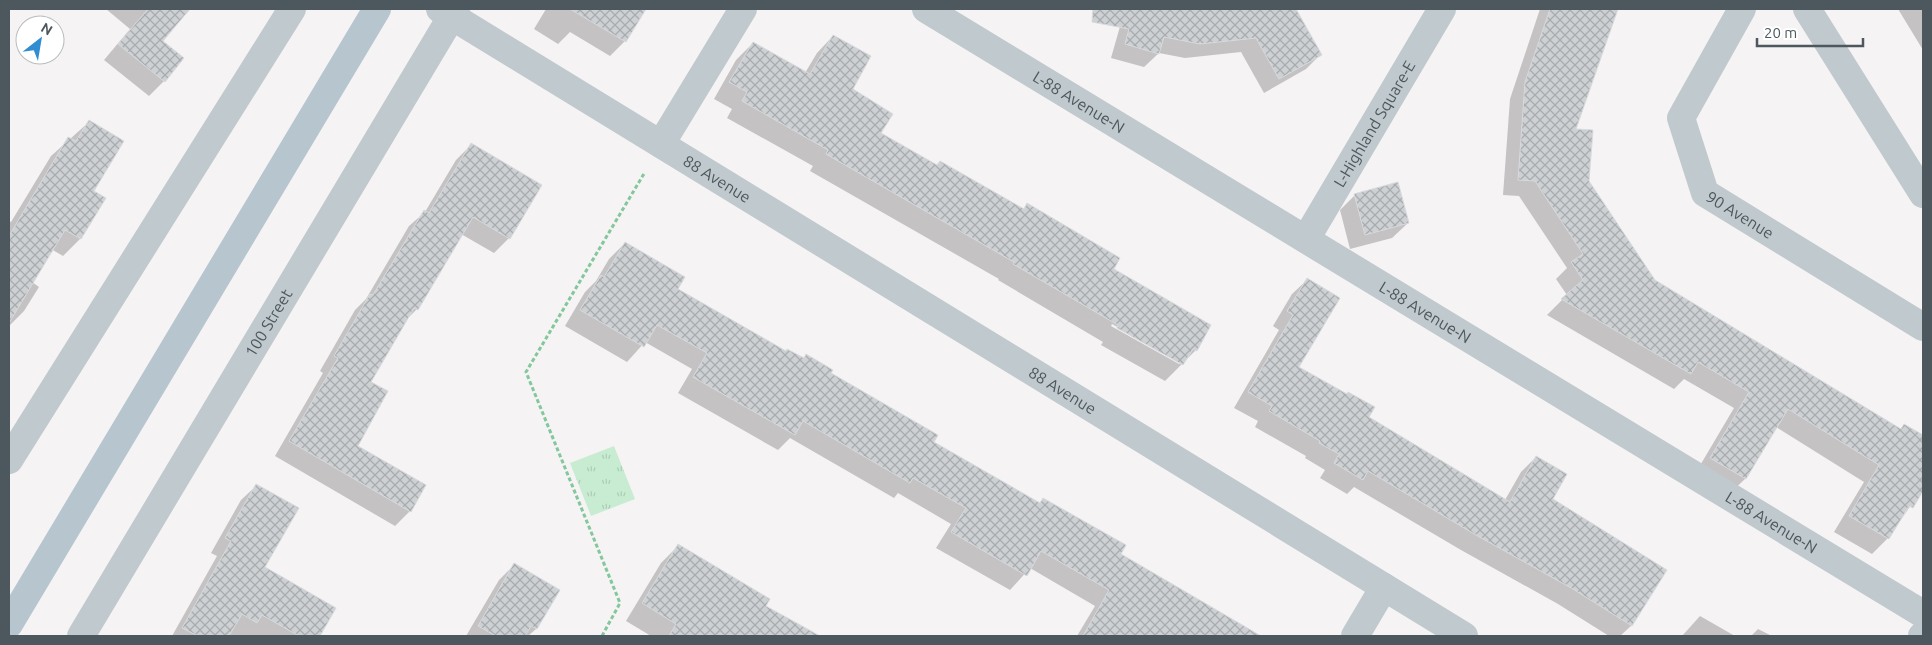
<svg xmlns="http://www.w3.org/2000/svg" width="1932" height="645" viewBox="0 0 1932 645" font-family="Ubuntu,sans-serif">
  <defs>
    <pattern id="park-tufts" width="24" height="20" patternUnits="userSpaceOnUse" patternTransform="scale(1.25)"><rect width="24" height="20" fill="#c8ecd1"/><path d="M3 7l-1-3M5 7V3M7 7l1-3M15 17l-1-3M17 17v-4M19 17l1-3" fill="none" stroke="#adccb6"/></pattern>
    <pattern id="building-cross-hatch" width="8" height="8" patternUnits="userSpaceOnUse" patternTransform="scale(1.25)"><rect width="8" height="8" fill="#cdd1d4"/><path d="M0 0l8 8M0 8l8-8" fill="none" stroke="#a9acaf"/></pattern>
  </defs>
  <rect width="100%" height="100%" fill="#f5f3f3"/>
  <path fill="url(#park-tufts)" d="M614,446l21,53 -44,17 -21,-53z"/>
  <path fill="#0003" fill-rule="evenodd" d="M106,9h82l-27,32 3,40 -15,15 -45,-36 26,-31z
    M546,9h98l-19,32 -15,15 -40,-24 -12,12 -24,-15z
    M1125,9h172l-2,1 25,45 -14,14 -42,24 -23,-41 -56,6 -26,-5 -15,14 -33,-9z
    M1540,9h76l-41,121 13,52 66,99 246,148 4,-4 19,12v51l-35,50 -16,16 -38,-22 30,-50 -88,-55 -31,52 -16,15 -34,-20 39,-66 -50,-29 -10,10 -127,-74 20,-20 -11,-16 11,-11 -48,-72 -16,-1 7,-96z
    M1898,9h25v41z
    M833,36l18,53 28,45 57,32 87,43 5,-5 84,66 84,80 -31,31 -64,-36 2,-3 -105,-62 1,-1 -189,-108 3,-5 -86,-48 5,-9 -18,-10 22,-39 17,-17 52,30 12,-20zM1112,324l68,39 -1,1 -68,-38z
    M89,122l4,69 12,7 -25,41 -17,17 -12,-7 -19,33 7,5 -15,24 -15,15v-105l2,1 40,-66z
    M471,145l38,93 -15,15 -33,-19 -44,75 -13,13 -35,61 -13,64 69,38 -15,26 -15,15 -120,-70 48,-83 -3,-2 35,-61 11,-11 43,-73 16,-14 31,-52z
    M1355,195l53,28 -16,15 -42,11 -10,-39z
    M625,243l51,47 109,62 44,22 103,69 107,61 5,-5 75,56 140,81h-182l18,-30 -65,-38 -20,22 -74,-42 15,-24 -53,-31 -4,5 -104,-60 -12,12 -100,-57 14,-24 -47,-27 -18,20 -62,-36 20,-34 11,-11 13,-22z
    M1307,280l-10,87 70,51 138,82 16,-28 15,-15 15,42 114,71 -34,56 -11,10h-11l-51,-32 -97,-54 -107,-63 -7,7 -27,-16 5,-8 -20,-12 1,-2 -51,-29 3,-6 -24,-13 45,-78 -6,-4 19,-32z
    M256,486l8,82 70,41 -16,27h-146l45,-80 -6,-3 30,-53z
    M678,546l86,60 53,30h-166l-25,-15 35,-58z
    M514,565l44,25 -22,39 -8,7h-62l33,-56z
    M1700,616l35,20h-53z
    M1758,629l14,7h-21z"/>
  <path fill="url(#building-cross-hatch)" stroke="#d8dadd" d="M148,9h42l-27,32 21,17 -19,24 -47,-38z
    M570,9h76l-20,33z
    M1093,9h203l26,46 -43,24 -23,-41 -56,6 -36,-7 -5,17 -34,-10 4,-15 -37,-7z
    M1550,9h68l-42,120 17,1 -4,51 66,99 246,149 3,-5 19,11v56l-10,17 -4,-2 -20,33 -40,-23 30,-51 -91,-56 -42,70 -36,-21 39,-66 -51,-30 -7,12 -130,-75 22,-19 -12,-18 12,-8 -48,-73 -17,-1 7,-98z
    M833,35l38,21 -18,33 40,25 -12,19 56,32 3,-4 84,48 3,-6 93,55 -6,11 97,56 -14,26 -4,-2 -10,16 -66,-37 1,-3 -105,-61 1,-2 -188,-108 2,-4 -86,-49 5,-9 -18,-10 24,-40 57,32z
    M89,120l35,21 -30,50 12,7 -25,41 -16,-9 -56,93v-87l59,-99 8,4z
    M471,143l71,42 -32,54 -37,-22 -55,93 -4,-2 -43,74 17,9 -30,55 68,39 -15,27 -122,-71 49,-83 -4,-2 36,-62 3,1 51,-85 5,3z
    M1398,182l11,41 -44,12 -11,-41z
    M625,242l60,35 -7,12 108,62 1,-2 17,9 2,-4 27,16 -2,3 107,62 -4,7 106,61 3,-5 83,47 -5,9 140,82h-178l26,-46 -68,-39 -14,25 -76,-44 15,-24 -53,-30 -3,5 -107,-62 -8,14 -102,-58 14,-24 -50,-28 -13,22 -64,-37 21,-35 3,2z
    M1307,278l33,20 -41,69 48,27 1,-2 27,15 -6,10 141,85 26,-46 31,18 -14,25 114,71 -35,56 -59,-37 -97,-54 -108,-64 -5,9 -29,-17 5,-9 -20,-11 1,-2 -51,-30 3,-5 -24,-14 45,-77 -6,-4z
    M256,484l43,24 -34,59 71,41 -16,28h-21l-37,-21 -5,8 -15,-9 -13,22h-31l-16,-8 49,-87 -6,-3z
    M678,544l92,55 -4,7 54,30h-151l7,-12 -34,-21z
    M514,563l46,27 -23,39 -6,-3 -6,10h-29l-18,-10z"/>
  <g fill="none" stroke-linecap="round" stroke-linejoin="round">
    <path stroke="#83c79c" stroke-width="3" stroke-dasharray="4 2.5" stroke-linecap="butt" d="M602,636l18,-33 -94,-231 119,-200"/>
    <g stroke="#c0c9cd" stroke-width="28">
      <path id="s1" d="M440,9l1024,627"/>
      <path id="s2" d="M926,9l997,605"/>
      <path id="s3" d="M1742,9l-61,109 24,75 218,134"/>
      <path d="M1807,9l116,185"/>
      <path d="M661,144l82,-135"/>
      <path id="s4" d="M1306,239l136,-230"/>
      <path d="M9,460l283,-451"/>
      <path id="s5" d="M81,636l375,-627"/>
      <path d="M1355,636l29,-49"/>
      <path d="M1922,636l1,-1"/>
    </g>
    <path stroke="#b6c5ce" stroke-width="28" d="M9,624l368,-615"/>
  </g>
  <g text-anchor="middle" stroke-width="4" stroke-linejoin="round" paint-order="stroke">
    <g font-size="16" fill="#4c585e" stroke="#fff">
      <text dy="6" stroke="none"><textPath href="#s2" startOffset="179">L-88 Avenue-N</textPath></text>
      <text dy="6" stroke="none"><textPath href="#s4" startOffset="134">L-Highland Square-E</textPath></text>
      <text dy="6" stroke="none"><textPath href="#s1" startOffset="325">88 Avenue</textPath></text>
      <text dy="6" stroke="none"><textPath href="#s3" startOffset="245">90 Avenue</textPath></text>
      <text dy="6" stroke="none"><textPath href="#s2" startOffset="584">L-88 Avenue-N</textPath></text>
      <text dy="6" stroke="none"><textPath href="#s5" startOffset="365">100 Street</textPath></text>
      <text dy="6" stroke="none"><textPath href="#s1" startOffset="730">88 Avenue</textPath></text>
      <text dy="6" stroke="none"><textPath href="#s2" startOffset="989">L-88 Avenue-N</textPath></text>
    </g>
  </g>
  <rect width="1932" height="645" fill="none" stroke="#4c585e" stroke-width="20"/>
  <g transform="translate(40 40) rotate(31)"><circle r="24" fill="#ffffff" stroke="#b7bcbf"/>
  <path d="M0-4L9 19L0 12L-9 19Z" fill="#308dd2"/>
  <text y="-8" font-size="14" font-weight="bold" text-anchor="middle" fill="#4c585e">N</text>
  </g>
  <path d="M1757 38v8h106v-8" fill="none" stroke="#4c585e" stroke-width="2.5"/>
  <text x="1764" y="38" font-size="15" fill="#4c585e" stroke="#ffffff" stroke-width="4" paint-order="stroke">20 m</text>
</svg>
